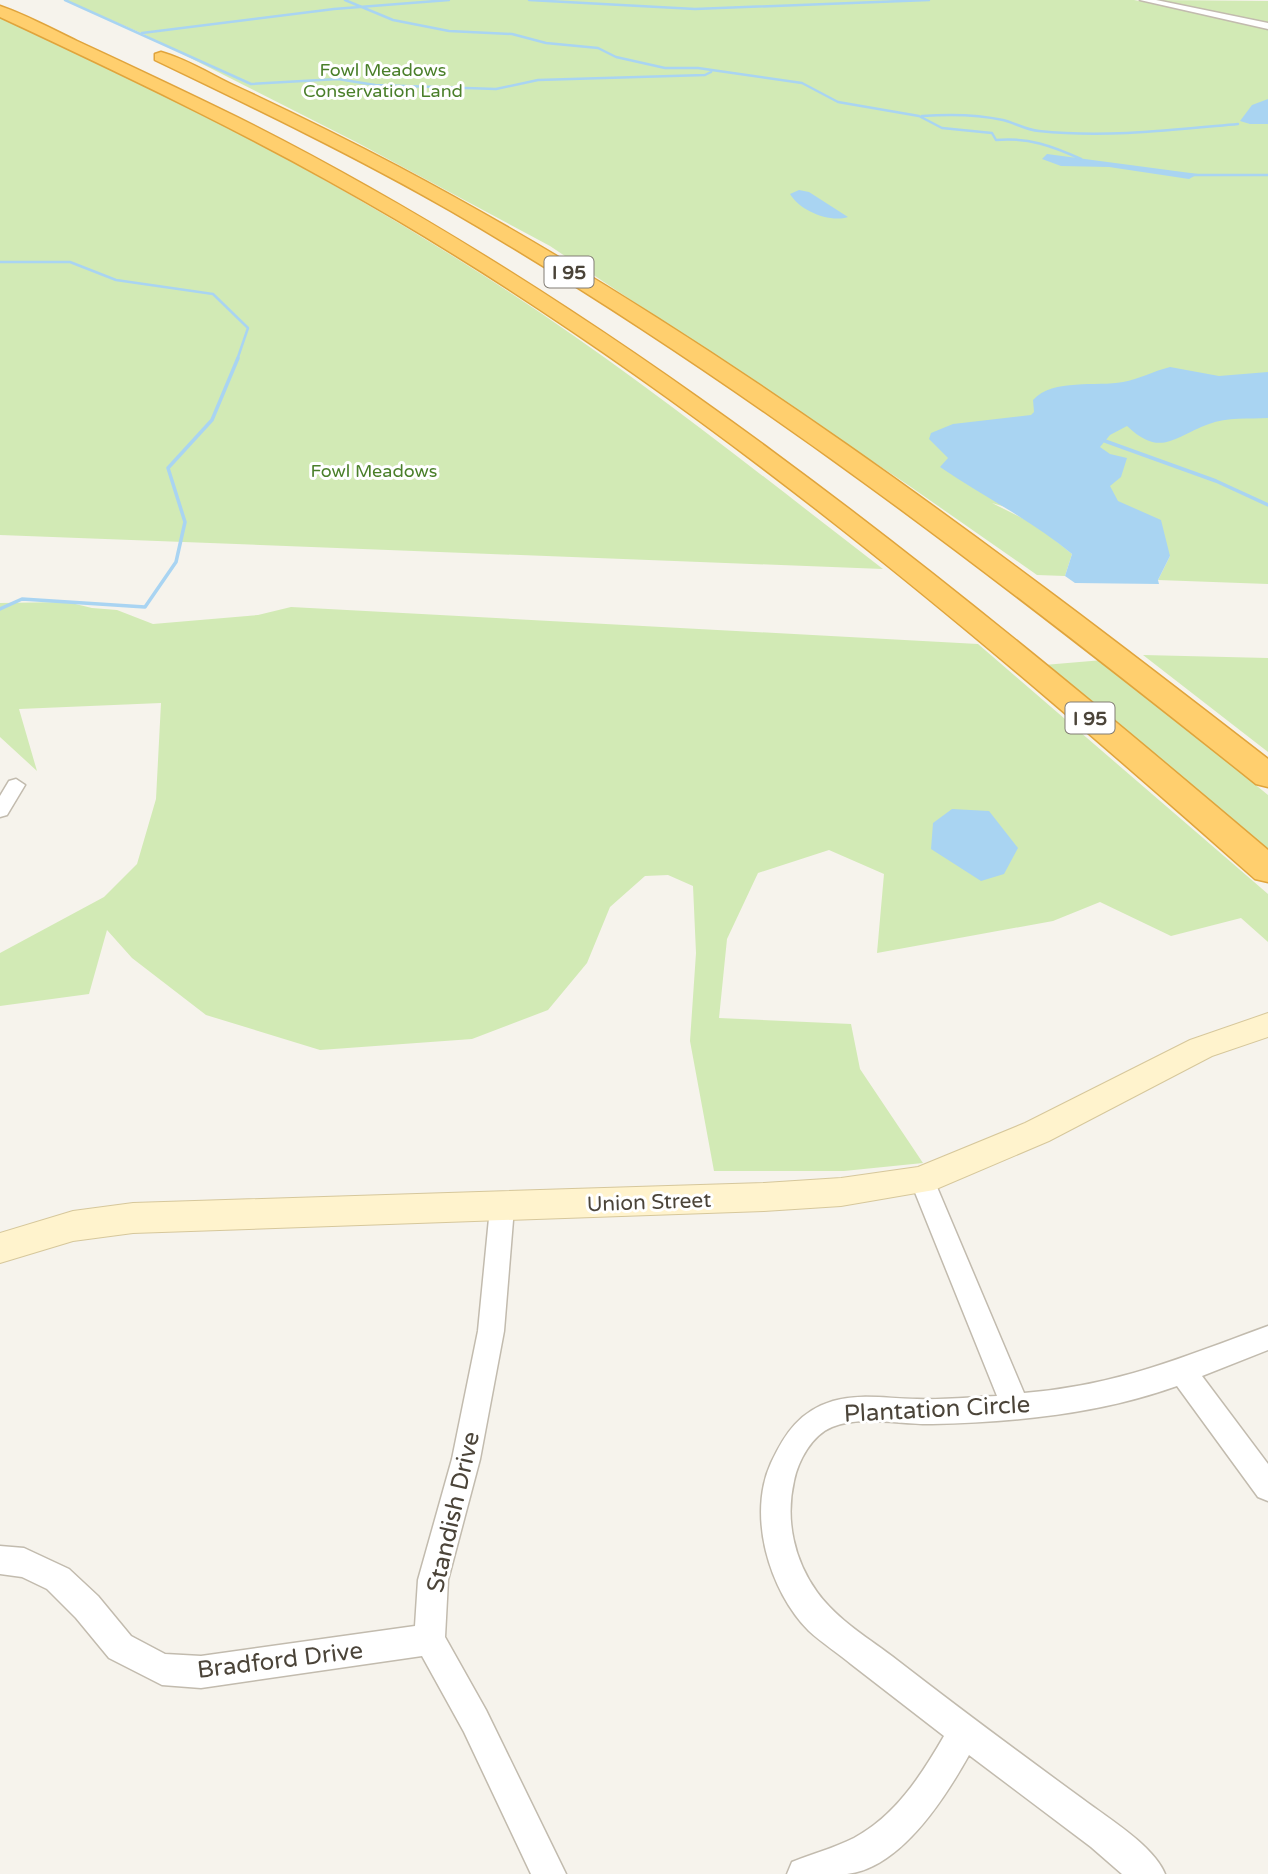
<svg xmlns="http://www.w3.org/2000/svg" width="1268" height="1874" viewBox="0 0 1268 1874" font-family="'Varela Round',sans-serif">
  <rect width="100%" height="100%" fill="#f6f3ec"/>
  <path fill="#d2eab5" d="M65,0h1069l126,26 8,-1v559l-110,-4 12,-24 -178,-53 46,23 34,28 -7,22 -28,-1 -129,-90 -358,-239 -192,-103 -217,-110z
    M1154,0l114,1v22z
    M0,17c168,75 331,161 486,260 138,88 267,192 397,292l-883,-34z
    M67,602l25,6 25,2 36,14 105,-9 33,-8 687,37 290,250v48l-27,-24 -70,18 -71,-34 -47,19 -176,32 7,-79 -55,-24 -71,23 -31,66 -8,79 132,6 9,45 63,94 -79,8h-130l-24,-130 6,-88 -3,-67 -25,-11 -23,1 -35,31 -23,56 -39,47 -76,29 -152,11 -114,-35 -74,-57 -25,-28 -18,64 -89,12v-53l104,-56 33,-33 19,-65 5,-96 -142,6 18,62 -37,-34v-134z
    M1143,655l125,3v94z
    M1103,660l165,135v59l-224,-189z"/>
  <path fill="#a9d4f2" d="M1268,99v25h-18l-10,-3 12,-16z
    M1047,154l151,20 -9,5 -80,-12 -48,-1 -19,-7z
    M799,190l10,2 39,25c-18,6 -48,-6 -58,-23z
    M1170,367l49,9 49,-4v46c-19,1 -41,-1 -59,6 -36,13 -48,34 -82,2l-17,9 -10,12 10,7 17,4 -6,19 -11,9 8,15 43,19 9,36 -12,24 1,4 -84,-1 -10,-7 7,-22c-41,-34 -88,-57 -132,-87l8,-9 -19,-19 2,-6 22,-9 78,-9 3,-3 -1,-12c20,-22 64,-13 90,-18 16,-3 31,-11 47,-15z
    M952,809l37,2 29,37 -14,26 -23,7 -50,-32 2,-26z"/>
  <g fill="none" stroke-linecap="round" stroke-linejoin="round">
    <path stroke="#a9d4f2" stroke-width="2.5" d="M65,0l186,84 87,-5 37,6 121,4 42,-9 167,-5 6,-3
      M345,0l48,20 56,11 63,3 34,9 52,5 18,9 49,11h33l104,15 36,19 81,14 23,12 50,5 4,7c32,-3 56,6 85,19
      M529,0l166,9 234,-9
      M142,33l192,-24 115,-9
      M922,116c27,-2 54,-2 81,4 12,3 23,10 36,11 66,7 133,-1 199,-7
      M1191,175h77
      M0,262h70l46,18 97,14 35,34 -11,32"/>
    <path stroke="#a9d4f2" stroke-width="3.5" d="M1105,441l111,40 52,24
      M0,609l22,-10 123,8 31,-45 9,-40 -17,-54 44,-48 26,-62"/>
    <defs>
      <path id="street" d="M1140,0h16l112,23v6z
        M16,779l9,6 -18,30 -7,2v-21l9,-15z
        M922,1170l9,3 3,7 90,213c95,-8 156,-35 244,-67v24l-66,26 66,88v37l-10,-4 -81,-111c-78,28 -162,36 -245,38 -32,1 -69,-9 -100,3 -20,8 -34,34 -38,54 -9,39 0,79 23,111 20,28 53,47 80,68 62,48 124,94 187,140 24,18 70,46 81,74h-43l-31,-27 -122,-92c-24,43 -68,113 -122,119 -19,0 -40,0 -60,0l5,-12c20,-8 42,-14 62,-24 41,-22 67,-62 90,-102 -31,-24 -62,-48 -93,-72 -13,-11 -29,-21 -42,-33 -40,-40 -62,-116 -38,-168 14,-30 29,-52 62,-62 27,-8 56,-2 84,-2 27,1 54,-2 80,-3l-87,-216 3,-7z
        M502,1198l9,3 3,7 -10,123 -24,128 -32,121 -3,57 41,73 80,164h-35l-67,-142 -42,-76 -221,32 -39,-3 -53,-27 -33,-40 -29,-29 -25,-12 -22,-3v-28l24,2 45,21 29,27 33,40 34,18 36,2 214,-30 3,-46 34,-121 26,-128 12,-123 3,-7z"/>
      <path id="secondary" d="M1268,1013v24l-56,19 -163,85 -115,49 -93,16 -77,5 -631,22 -60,8 -73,22v-30l73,-22 60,-8 631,-20 77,-5 77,-11 107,-44 165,-83z"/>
      <path id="highway" d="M0,6c26,9 52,23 77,35 54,25 107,50 160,76 379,190 709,460 1031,733v32l-13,-3c-270,-239 -547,-475 -858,-659 -128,-76 -262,-140 -397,-203z
        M161,52c25,7 49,22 72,33 56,26 111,53 166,82 311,165 592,377 869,592v28l-12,-3c-258,-206 -519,-407 -805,-573 -96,-55 -196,-103 -296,-151v-6z"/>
    </defs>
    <use href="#street" stroke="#c2bbae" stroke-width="3"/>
    <use href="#secondary" stroke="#d6c79b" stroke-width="2"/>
    <use href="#highway" stroke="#e0a43c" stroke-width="3"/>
    <use href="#street" fill="#fff" fill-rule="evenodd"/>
    <use href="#secondary" fill="#fff3cd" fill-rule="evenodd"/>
    <use href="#highway" fill="#ffcf6e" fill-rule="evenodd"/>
  </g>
  <g text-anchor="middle" stroke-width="6" stroke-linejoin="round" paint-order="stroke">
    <g font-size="18" fill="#4a7f2a" stroke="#fff">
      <text x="383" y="76">Fowl Meadows<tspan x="383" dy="21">Conservation Land</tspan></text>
      <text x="374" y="477">Fowl Meadows</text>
    </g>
    <g fill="#fff" stroke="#817c74" stroke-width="2">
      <rect x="544.5" y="256.5" width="49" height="31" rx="5"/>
      <rect x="1065.5" y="702.5" width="49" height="31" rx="5"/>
    </g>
    <g font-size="19" font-weight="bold" fill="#4b4439">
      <text x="569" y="279">I 95</text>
      <text x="1090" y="725">I 95</text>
    </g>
    <g font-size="21" fill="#4b4439" stroke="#fff">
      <text transform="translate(649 1202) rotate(-2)" y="7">Union Street</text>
    </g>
    <g font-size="24" fill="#4b4439" stroke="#fff">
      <text transform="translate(937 1409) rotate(-3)" y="8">Plantation Circle</text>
      <text transform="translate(453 1512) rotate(-77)" y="8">Standish Drive</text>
      <text transform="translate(280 1660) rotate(-7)" y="8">Bradford Drive</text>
    </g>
  </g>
</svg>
